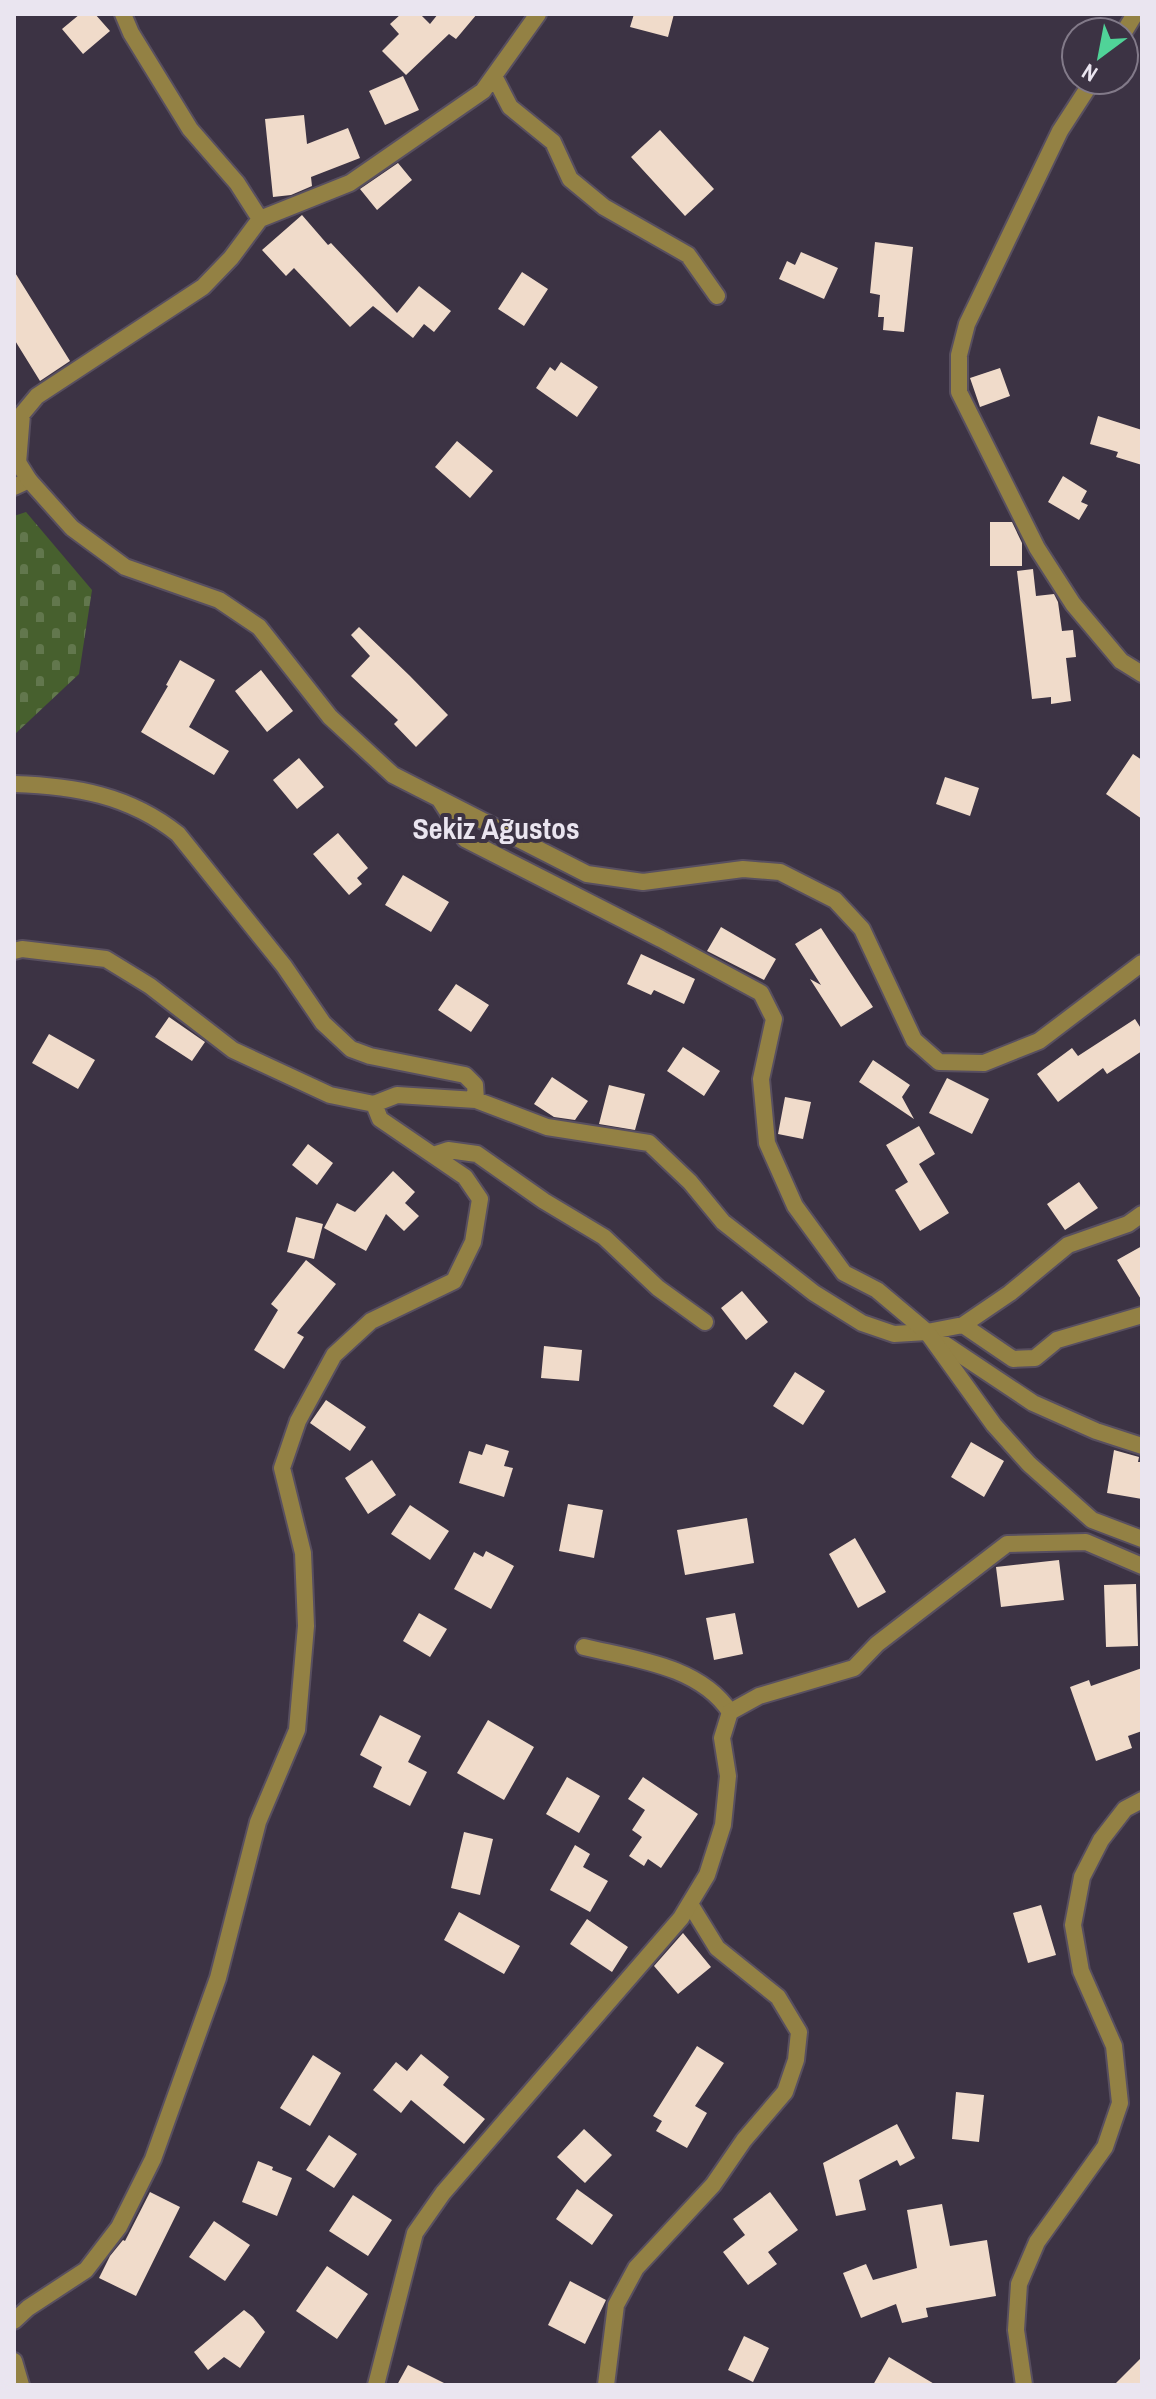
<svg xmlns="http://www.w3.org/2000/svg" width="1156" height="2399" viewBox="0 0 1156 2399" font-family="'Archivo Narrow',sans-serif">
  <defs>
    <pattern id="cemetery-stones" width="16" height="16" patternUnits="userSpaceOnUse" patternTransform="scale(2)"><rect width="16" height="16" fill="#47602e"/><path d="M2 7V4a2 2 0 0 1 4 0v3zM10 15v-3a2 2 0 0 1 4 0v3z" fill="#62774d"/></pattern>
  </defs>
  <rect width="100%" height="100%" fill="#3c3344"/>
  <path fill="url(#cemetery-stones)" d="M26,512l66,78 -13,84 -65,61v-219z"/>
  <path fill="#f0dbca" d="M80,14h15l15,17 -27,23 -21,-25z
    M401,14h19l10,10 8,-10h39l-21,25 -7,-5 -43,41 -24,-24 17,-17 -9,-10z
    M634,14h40l-6,23 -38,-10z
    M403,76l16,34 -34,15 -16,-34z
    M304,115l3,29 41,-16 12,30 -49,19 1,9 -21,9 -18,2 -8,-78z
    M660,130l54,59 -29,27 -54,-59z
    M398,163l14,17 -35,30 -17,-21z
    M302,215l26,30 3,-2 66,70 22,-27 32,25 -17,21 -10,-8 -11,14 -40,-32 -23,21 -56,-59 -8,8 -24,-26z
    M875,242l38,5 -9,85 -21,-2 1,-13h-6l2,-22 -10,-2z
    M801,252l37,16 -14,31 -45,-20 8,-18 8,4z
    M14,271l56,90 -30,20 -26,-42z
    M522,272l26,17 -24,37 -26,-17z
    M561,362l37,25 -21,30 -41,-29 14,-21 5,4z
    M1000,368l10,28 -30,11 -10,-29z
    M1098,416l44,14v35l-26,-8 2,-5 -28,-8z
    M457,441l36,30 -23,27 -35,-31z
    M1063,476l24,15 -6,11 7,3 -9,15 -31,-18z
    M990,522h22l10,21v23h-32z
    M1033,569l3,27 18,-2 4,8 4,29 11,-1 3,27 -10,1 5,43 -20,3v-7l-19,2 -15,-128z
    M359,627l51,49 38,39 -32,32 -22,-23 4,-4 -47,-44 19,-20 -19,-21z
    M180,660l35,20 -26,47 40,24 -15,24 -73,-43 27,-46 -2,-1z
    M261,670l32,41 -26,21 -32,-41z
    M1133,754l9,6v59l-36,-25z
    M299,758l25,29 -27,22 -24,-29z
    M945,777l34,11 -9,28 -34,-12z
    M338,833l30,35 -11,10 5,6 -13,11 -36,-41z
    M403,875l46,27 -18,30 -46,-27z
    M721,927l55,32 -12,21 -57,-29z
    M821,928l52,79 -32,20 -31,-48 11,6 -26,-41z
    M641,954l54,25 -11,25 -30,-14 -3,5 -24,-11z
    M456,984l33,21 -18,27 -33,-22z
    M169,1017l36,25 -13,19 -37,-24z
    M1135,1019l7,11v21l-35,23 -4,-6 -45,34 -21,-28 35,-26 6,8z
    M49,1034l46,26 -17,29 -46,-26z
    M683,1047l37,24 -16,25 -37,-25z
    M873,1060l37,25 -8,12 12,22 -55,-37z
    M552,1077l36,24 -13,19 -21,-3 -20,-13z
    M947,1078l42,21 -17,35 -43,-21z
    M609,1085l36,9 -10,36 -36,-6z
    M785,1097l26,5 -8,37 -25,-5z
    M919,1126l16,28 -16,10 30,49 -29,18 -25,-41 13,-8 -22,-37z
    M308,1144l25,19 -16,22 -25,-20z
    M393,1171l22,21 -10,11 14,13 -15,15 -18,-17 -20,37 -42,-23 13,-25 18,9z
    M1079,1182l19,26 -33,22 -18,-26z
    M296,1217l27,7 -9,35 -27,-7z
    M1142,1246v55l-25,-41z
    M306,1260l30,24 -39,49 7,4 -20,32 -30,-19 24,-40 -7,-6z
    M742,1291l26,31 -22,18 -25,-32z
    M544,1346l38,4 -3,31 -38,-3z
    M795,1372l30,19 -22,34 -30,-19z
    M326,1400l40,27 -16,24 -40,-28z
    M971,1442l33,19 -20,36 -33,-20z
    M486,1444l23,7 -5,15 9,2 -9,29 -45,-14 10,-32 13,4z
    M1114,1450l25,7 -1,5h4v37l-35,-6z
    M372,1460l24,35 -28,19 -23,-36z
    M568,1504l35,6 -9,48 -35,-7z
    M410,1505l39,26 -19,29 -39,-26z
    M747,1518l7,45 -69,12 -8,-45z
    M855,1538l31,54 -28,16 -29,-54z
    M486,1551l28,15 -23,43 -37,-20 20,-37 9,5z
    M1059,1560l5,40 -63,7 -5,-40z
    M1136,1584l2,62 -32,1 -2,-62z
    M419,1613l28,16 -17,28 -27,-16z
    M735,1613l8,41 -29,6 -8,-42z
    M1142,1668v63l-14,5 4,12 -36,13 -26,-74 19,-7 2,6z
    M380,1715l41,21 -13,26 19,10 -17,34 -37,-19 9,-20 -22,-12z
    M488,1720l46,27 -30,53 -47,-27z
    M567,1777l33,19 -21,37 -33,-19z
    M643,1777l55,37 -37,54 -13,-9 -4,7 -15,-10 13,-19 -10,-7 13,-20 -17,-11z
    M464,1832l29,7 -13,56 -29,-7z
    M575,1845l15,9 -7,13 25,14 -18,31 -40,-22z
    M1041,1905l15,50 -28,8 -15,-50z
    M459,1912l61,34 -16,28 -60,-34z
    M587,1919l41,28 -16,25 -42,-28z
    M683,1933l28,34 -33,27 -24,-28z
    M697,2046l27,17 -29,43 12,7 -20,35 -31,-17 6,-10 -9,-5z
    M421,2054l28,23 -6,8 42,34 -21,25 -53,-44 -10,13 -28,-23 23,-28 11,9z
    M313,2055l28,18 -31,53 -30,-18z
    M956,2092l28,3 -5,47 -27,-3z
    M897,2124l18,34 -15,8 -3,-6 -38,20 7,30 -30,6 -13,-53z
    M584,2129l28,26 -27,28 -28,-26z
    M329,2135l28,19 -23,34 -28,-18z
    M258,2161l15,6 -1,3 20,8 -15,38 -35,-14z
    M577,2189l36,26 -21,30 -36,-26z
    M150,2192l30,15 -44,89 -37,-18 11,-22 13,-16 2,1z
    M770,2192l28,38 -30,22 9,12 -29,21 -25,-33 22,-17 -12,-16z
    M353,2195l39,25 -24,36 -39,-25z
    M942,2204l8,42 37,-6 9,56 -70,12 2,9 -26,6 -6,-19 -35,14 -18,-45 23,-9 7,16 44,-12 -10,-58z
    M214,2221l36,24 -25,36 -36,-24z
    M327,2266l41,28 -31,45 -41,-28z
    M570,2281l36,19 -21,44 -37,-19z
    M244,2310l9,7 12,15 -25,36 -16,-11 -16,13 -14,-18z
    M744,2336l25,12 -16,34 -25,-12z
    M889,2357l47,28h-63z
    M1142,2357v28h-28z
    M408,2365l40,20h-51z"/>
  <g fill="none" stroke-linecap="round" stroke-linejoin="round">
    <defs>
      <path id="minor" d="M123,14l8,19 59,96 47,54 23,36
        M1124,32l11,-18
        M494,76l16,31 43,35 17,37 34,28 84,48 29,41
        M1093,80l-33,51 -93,193 -8,31v37l78,156 36,56 48,57 21,13
        M18,463l4,-49 15,-18 166,-109 28,-29 29,-39 90,-36 133,-92 55,-77
        M14,487l15,-7
        M14,784c61,2 115,11 164,50l106,132 39,57 28,26 19,7 95,19 10,10 1,15
        M14,951l8,-2 84,10 44,27 83,64 97,45 44,9
        M433,1155l15,-5 29,4 67,47 60,36 54,51 47,34
        M963,1325l50,34 22,-1 22,-18 85,-25
        M928,1333l105,70 63,28 46,15
        M584,1647c50,12 116,19 146,65
        M14,2321l14,-13 58,-38 33,-43 34,-68 65,-181 40,-156 39,-92 9,-104 -3,-73 -21,-85 16,-47 36,-66 37,-34 83,-40 19,-39 7,-43 -15,-22 -85,-58 -6,-15 23,-9 79,5 71,27 102,16 41,39 33,40 91,71 48,30 32,11 33,-2 36,-7 47,-32 58,-48 60,-21 14,-10
        M14,2361l7,24
        M606,2385l10,-80 20,-37 77,-83 31,-45 41,-48 11,-32 3,-28 -21,-35 -61,-49 -27,-44"/>
      <path id="tertiary" d="M14,456l15,24 43,48 53,39 94,33 40,27 71,90 63,58 194,99 56,8 100,-13 37,3 55,28 27,29 52,111 25,22 45,1 55,-22 103,-78
        M440,800l25,39 196,100 100,54 13,26 -13,60 6,64 28,63 49,67 33,17 50,42 67,93 35,39 63,56 50,19
        M376,2385l39,-152 28,-40 238,-275 26,-43 16,-50 5,-49 -6,-38 8,-26 29,-16 95,-28 23,-24 130,-100 79,-2 56,24
        M1024,2385l-8,-55 3,-46 18,-42 68,-95 15,-44 -6,-57 -33,-75 -8,-46 9,-48 19,-37 24,-31 17,-9"/>
    </defs>
    <use href="#minor" stroke="#584f60" stroke-width="20"/>
    <use href="#tertiary" stroke="#584f60" stroke-width="20"/>
    <use href="#minor" stroke="#938144" stroke-width="16"/>
    <use href="#tertiary" stroke="#938144" stroke-width="16"/>
  </g>
  <g text-anchor="middle" stroke-width="8" stroke-linejoin="round" paint-order="stroke">
    <g font-size="30" font-weight="bold" fill="#eae5f0" stroke="#3c3344">
      <text x="496" y="839">Sekiz Ağustos</text>
    </g>
  </g>
  <rect width="1156" height="2399" fill="none" stroke="#eae5f0" stroke-width="32"/>
  <g transform="translate(1100 56) rotate(212)"><circle r="38" fill="#3c3344" stroke="#827a89" stroke-width="2"/>
  <path d="M0-6L14 30L0 20L-14 30Z" fill="#50d398"/>
  <text y="-12" font-size="22" font-weight="bold" text-anchor="middle" fill="#eae5f0">N</text>
  </g>
</svg>
